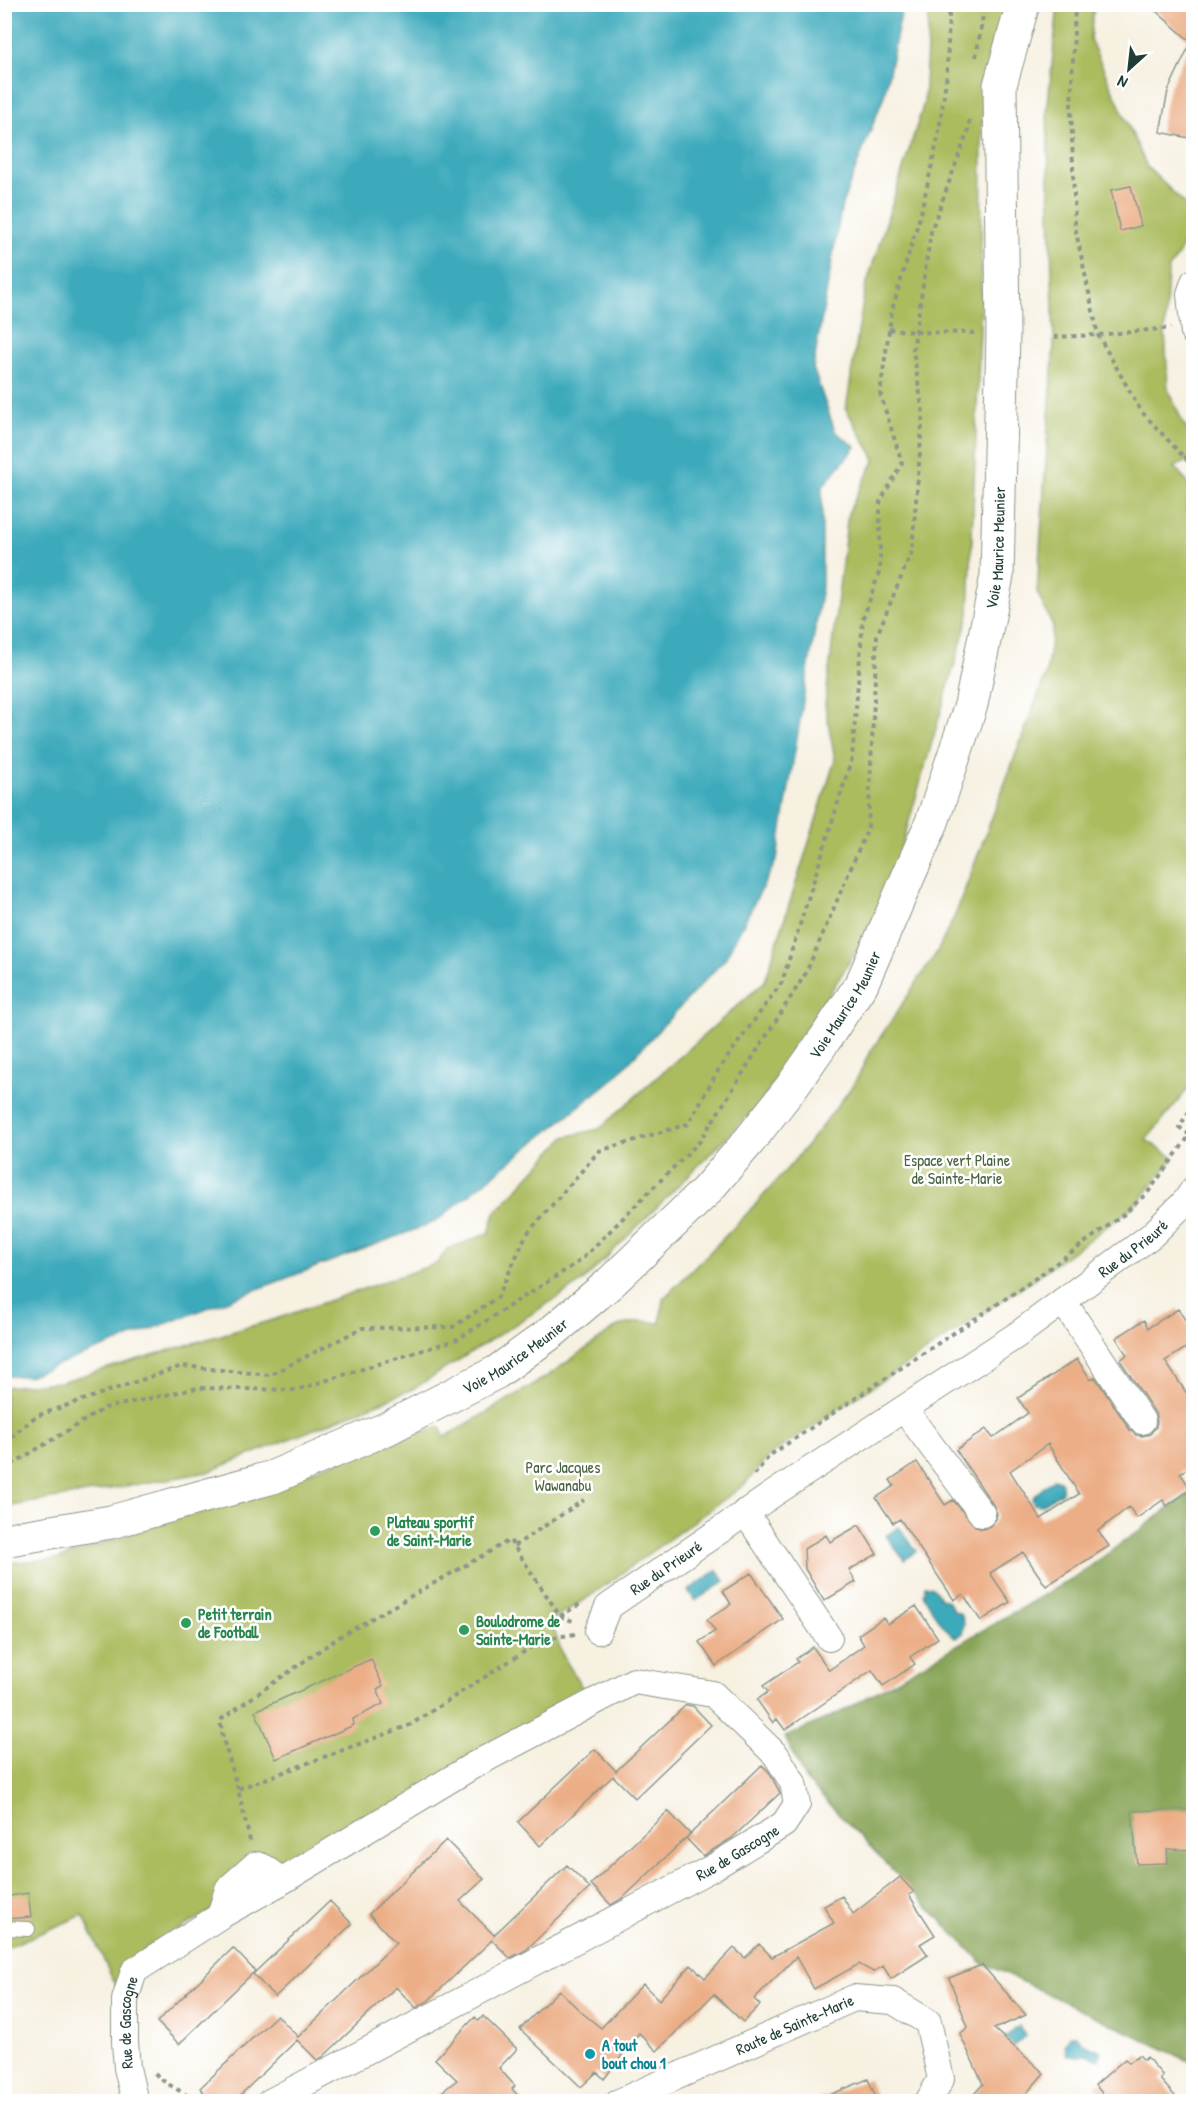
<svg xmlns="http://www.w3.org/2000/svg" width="1198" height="2106" viewBox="0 0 1198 2106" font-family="'Patrick Hand',sans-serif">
  <rect width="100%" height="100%" fill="#fff"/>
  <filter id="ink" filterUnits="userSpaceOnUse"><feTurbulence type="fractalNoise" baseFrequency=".0167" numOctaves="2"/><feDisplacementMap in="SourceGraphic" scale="12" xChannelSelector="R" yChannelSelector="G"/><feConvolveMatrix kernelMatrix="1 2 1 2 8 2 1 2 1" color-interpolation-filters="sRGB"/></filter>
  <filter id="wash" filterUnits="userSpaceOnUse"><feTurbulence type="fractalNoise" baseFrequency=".008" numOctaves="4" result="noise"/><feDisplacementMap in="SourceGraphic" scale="24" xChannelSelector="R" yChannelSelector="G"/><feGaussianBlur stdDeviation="1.35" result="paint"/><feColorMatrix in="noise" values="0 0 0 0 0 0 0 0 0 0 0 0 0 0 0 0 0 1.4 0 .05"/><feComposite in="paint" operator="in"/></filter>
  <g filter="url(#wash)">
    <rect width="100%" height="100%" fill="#f7f1e2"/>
    <path fill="#abbc5f" stroke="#657c4a" stroke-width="1.5" d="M932,5h76l-26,110 -1,188 -12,312 -85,292 -124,197 -178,178 -169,107 -205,83 -203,35v-120l55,-5 216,-63 162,-56 9,-14 42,-16 6,-20 70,-76 34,-8 166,-148 70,-221 -10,-55 23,-192 27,-54 -29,-50 19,-120 59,-186 5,-93z
      M1058,5h36l-4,34 57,128 40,39 6,4v8l-14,36 -11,16 -3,59 3,60 16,36 10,10 -1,23 -18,9 19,24 -1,592 -47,57 28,18 -33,41 -18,16 -97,70 -256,170 -26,30 -158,114 -35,22 12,35 23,38 -303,178 -23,-18 -48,57 -65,36 -26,29 -3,15 -35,-76 -78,33 -1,-385 54,-4 381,-133 6,11 101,-60 72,-51 23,-5 19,2 3,-24c58,-58 115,-114 165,-181 15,-19 31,-38 39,-61l70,-105 19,-39 90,-239 7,-48 -16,-34 17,-249 -7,-230z"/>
    <path fill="#88a456" stroke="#547045" stroke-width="1.5" d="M1193,1491v572l-212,-101 -177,-184 -19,-41 60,-27 233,-135z"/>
    <path fill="#3daabc" stroke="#2e7478" stroke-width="1.5" d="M4,5h899l-19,91 -42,108 -29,164 22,63 21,16 -34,40v100l-45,272 -52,100 -112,120 -178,143 -407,154h-23z
      M1053,1479l7,2 2,3v8l-21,13 -7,-1 -2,-4 2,-4z
      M899,1527l18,24 -13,9 -18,-24z
      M717,1570l8,11 -30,20 -7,-10z
      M925,1585l8,2 7,11 8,3 6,10 7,3 3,8 -2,12 -6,3 -5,-2 -17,-22 -11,-19z
      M1019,2026l7,10 -23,18 -7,-9z
      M1070,2035h6l7,8 18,8 -2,9 -13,-6 -10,3 -9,-2 -2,-9z"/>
    <g id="blocks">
      <path fill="#ecae86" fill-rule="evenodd" d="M1148,4h46v135l-34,-7 8,-41 23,-49z
        M1131,186l10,40 -21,5 -9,-41z
        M1178,1309l16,24v10l-29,18 29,43v61l-14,8 11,16 -24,17 -4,-6 -26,18 -8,-11 -31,24 11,15 -63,40 -23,-34 -33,21 20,29 -29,19 -18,-27 -9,6 -54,-81 -7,4 -17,-25 18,-12 -4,-6 27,-18 28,43 8,-5 23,27 7,2 7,-3 6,-7 1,-6 -3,-7 -38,-56 30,-21 7,9 35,-25 -10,-15 59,-39 14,21 4,-3 35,53 6,5 6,1 8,-2 6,-7 1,-6 -2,-8 -35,-53 7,-5 -11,-17 28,-18 4,8zM1048,1444l31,50 -38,25 -31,-48z
        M859,1525l18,29 -28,16 7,12 -32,19 -19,-32 -1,-20 22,-14 4,7z
        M751,1573l32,46 -67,47 -17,-24 16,-11 -8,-11 24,-16 -8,-13z
        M916,1606l22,32 -28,19 5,7 -32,22 -11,-16 -87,60 -8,-11 -4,4 -16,-23 11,-8 -5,-6 35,-24 -2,-3 17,-12 16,23 35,-25 -6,-10 25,-17 5,6z
        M371,1659l12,27 -6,3 6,15 -30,15 1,6 -78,34 -21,-48z
        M686,1705l7,1 18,19 -76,73 -22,-22 -73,70 -22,-24 77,-73 21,22z
        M762,1765l7,7 11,21 -48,45 -29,18 -17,-18z
        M1194,1809v41l-27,-1 1,14 -31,1 -5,-53z
        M668,1811l22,23 -67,64 -12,7 -20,-21z
        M446,1840l38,39 -24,22 34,34 73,-70 23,23 -64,62 -16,8 -18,-18 -64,61 -12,7 -20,-21 -73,70 -6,3 -20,-20 -64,62h-20l-13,-14 77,-73 21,22 98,-94 -27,-29z
        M900,1877l14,15 -5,3 26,40 -15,9 8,11 -37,24 -8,-13 -10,6 -14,-8 -45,25 -18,-32 -42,42 6,6 -17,17 -29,-28 -57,57 -18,-18 -35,46 -7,-7 -16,15 -61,-58 39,-39 22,22 20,16 42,-44 16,16 32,-35 14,13 29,-30 11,10 14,-14 13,13 62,-34 -10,-17 18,-10 11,18z
        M28,1893l3,24 -27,2v-22z
        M330,1901l22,23 -77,73 -22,-23z
        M233,1948l22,23 -76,73 -22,-22z
        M982,1965l44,50 -32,14 50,44 -25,29h-52l16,-18 -23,-50 8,-7 -19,-49z
        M483,2016l34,33 -18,19 16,18 -3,3 12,13h-95l28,-22 -22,-21 40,-42 4,4z
        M1139,2055l5,5 3,-3 16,19 -3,3 20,23h-70l-15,-17 30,-26 4,4z
        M868,2079l10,23h-63v-1z"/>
    </g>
  </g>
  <g filter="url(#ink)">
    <use href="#blocks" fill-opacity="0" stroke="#8b978b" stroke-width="1.5"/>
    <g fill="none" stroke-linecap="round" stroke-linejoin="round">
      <defs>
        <path id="lane" d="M4,1928l24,1"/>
        <g id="street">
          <path d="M1194,282l-4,12 4,39"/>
          <path d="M1063,1301l79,120"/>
          <path d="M904,1409l78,105"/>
          <path d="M745,1512l84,126"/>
          <path id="s1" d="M598,1631l10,-24 168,-115 241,-157 135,-100 33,-33 9,-13"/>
          <path id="s2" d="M135,2102l-8,-34 -2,-26v-42l9,-29 86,-55 59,-33c-6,-8 -13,-18 -24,-18l-27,24 -8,27"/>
          <path id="s3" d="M270,2102l442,-234 72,-44 13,-20 -4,-21 -17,-28 -63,-61 -79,-13 -160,84 -195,118"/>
          <path id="s4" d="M619,2102l235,-104 39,3 35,21 13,57 -13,23"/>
        </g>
        <g id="primary">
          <path id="s5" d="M4,1540l107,-18 162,-45 113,-48 111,-57 55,-40 57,-48 96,-92 44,-51 41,-52 35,-50 37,-56 70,-161 39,-117 26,-129 6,-243 -3,-248 23,-81"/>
        </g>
      </defs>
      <use href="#lane" stroke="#8b978b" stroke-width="16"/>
      <use href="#street" stroke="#8b978b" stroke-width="28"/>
      <use href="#primary" stroke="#8b978b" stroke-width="35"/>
      <path stroke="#8b978b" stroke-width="4" stroke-dasharray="4.5 4.5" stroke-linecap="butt" d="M1075,4l-4,103 4,120 23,108 43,76 53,57
        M976,57l9,-53
        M889,329l27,3 59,1
        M1054,337l44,-2 73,-7
        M1184,458l10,-5
        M1194,1104l-15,23 15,11
        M4,1443l32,-27 146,-50 88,9 92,-47 91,-1 45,-30 28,-62 73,-84 89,-27 31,-55 63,-87 70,-224 11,-139 17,-49v-68l22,-39 -22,-70 12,-83 29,-97 17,-75 9,-65 2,-60 3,-9
        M4,1469l101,-61 93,-20 98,2 162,-51 122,-78 120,-120 106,-168 62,-145 9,-193 35,-84 11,-138 -10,-63 18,-119 37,-100 2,-13
        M754,1475l16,-20 256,-170 97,-70 26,-24 41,-56
        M514,1546l70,-46
        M560,1616l22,-13
        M238,1789l-15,-50 -3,-19 119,-83 171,-97 50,76 15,6
        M250,1841l-12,-52 172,-64 134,-86 31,-5
        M155,2073c9,12 28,17 40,29"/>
      <use href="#lane" stroke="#fff" stroke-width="14"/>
      <use href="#street" stroke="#fff" stroke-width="26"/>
      <use href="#primary" stroke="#fff" stroke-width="33"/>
    </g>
  </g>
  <g fill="#2e9e5b" stroke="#fff" stroke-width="2">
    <circle cx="375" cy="1531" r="6"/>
    <circle cx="186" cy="1623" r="6"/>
    <circle cx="464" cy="1630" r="6"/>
  </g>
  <circle fill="#0f9aa8" stroke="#fff" stroke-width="2" cx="590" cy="2054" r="6"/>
  <g text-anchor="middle" stroke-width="5" stroke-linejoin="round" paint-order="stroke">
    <g font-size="16" fill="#1f3d34" stroke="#fff">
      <text dy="6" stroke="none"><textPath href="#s5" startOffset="1520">Voie Maurice Meunier</textPath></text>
      <text dy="6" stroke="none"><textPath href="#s5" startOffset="1034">Voie Maurice Meunier</textPath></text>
      <text dy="6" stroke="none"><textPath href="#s1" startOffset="662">Rue du Prieuré</textPath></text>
      <text dy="6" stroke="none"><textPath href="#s5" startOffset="548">Voie Maurice Meunier</textPath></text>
      <text dy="6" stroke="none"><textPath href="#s1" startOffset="96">Rue du Prieuré</textPath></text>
      <text dy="6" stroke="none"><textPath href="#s3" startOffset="530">Rue de Gascogne</textPath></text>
      <text dy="6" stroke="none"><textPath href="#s2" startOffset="81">Rue de Gascogne</textPath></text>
      <text dy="6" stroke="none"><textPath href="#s4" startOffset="192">Route de Sainte-Marie</textPath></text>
    </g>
    <g font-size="16" fill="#496341" stroke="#fff">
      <text x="957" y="1166">Espace vert Plaine<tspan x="957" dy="18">de Sainte-Marie</tspan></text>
      <text x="563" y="1473">Parc Jacques<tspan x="563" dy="18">Wawanabu</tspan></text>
    </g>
    <g font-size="16" font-weight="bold" fill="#27864d" stroke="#fff" text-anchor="start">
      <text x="387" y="1528">Plateau sportif<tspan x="387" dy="18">de Saint-Marie</tspan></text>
      <text x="198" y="1620">Petit terrain<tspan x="198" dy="18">de Football</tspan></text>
      <text x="476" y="1627">Boulodrome de<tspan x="476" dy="18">Sainte-Marie</tspan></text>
    </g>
    <g font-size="16" font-weight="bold" fill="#0d838f" stroke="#fff" text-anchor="start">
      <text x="602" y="2051">A tout<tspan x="602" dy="18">bout chou 1</tspan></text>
    </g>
  </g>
  <rect width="1198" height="2106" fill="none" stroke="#fff" stroke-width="24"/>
  <g transform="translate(1129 69) rotate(207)" stroke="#ffffff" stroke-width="4.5" paint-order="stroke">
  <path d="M0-4.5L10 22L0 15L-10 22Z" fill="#1f3d34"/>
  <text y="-9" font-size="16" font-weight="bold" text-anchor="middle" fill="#1f3d34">N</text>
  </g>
</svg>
